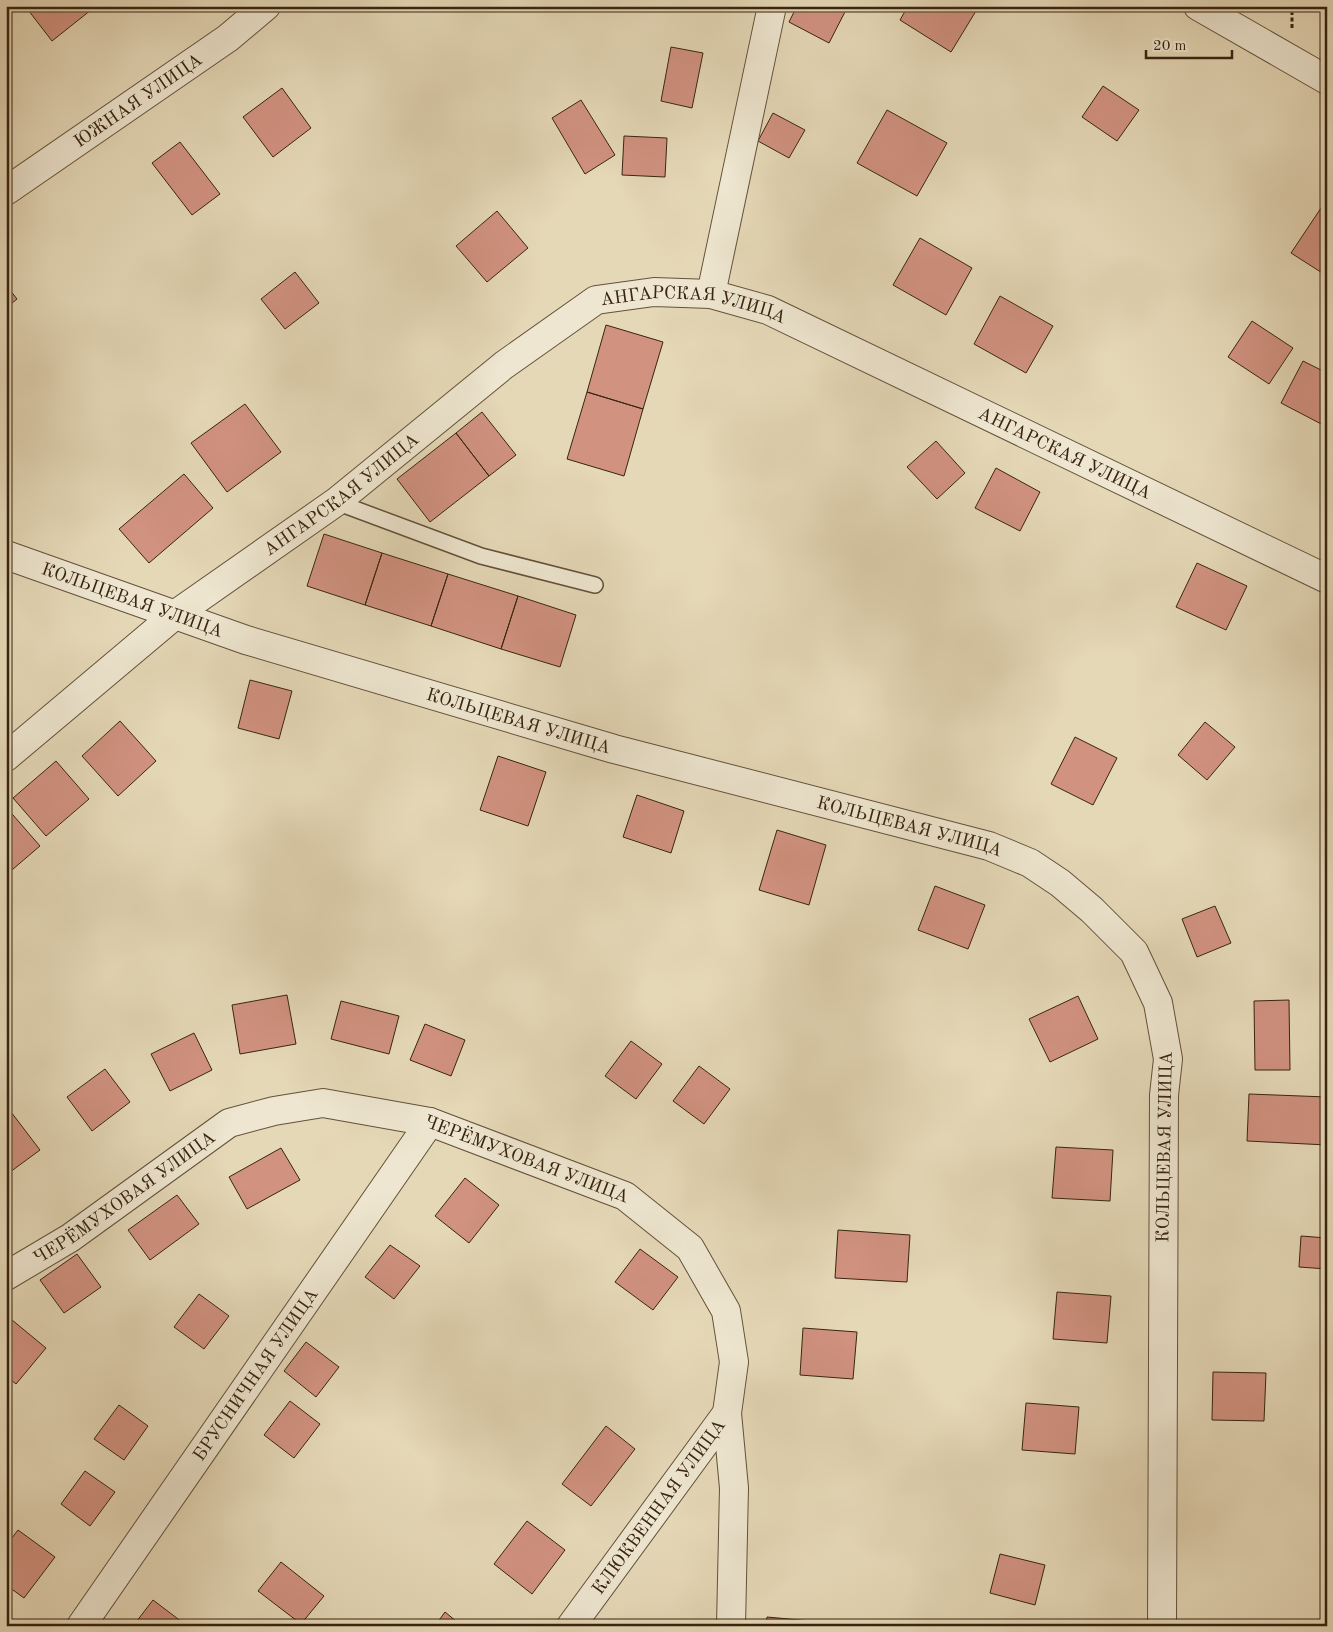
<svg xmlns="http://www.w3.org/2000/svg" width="1333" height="1632" viewBox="0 0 1333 1632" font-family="'Old Standard TT',serif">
  <rect width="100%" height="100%" fill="#e5d8b7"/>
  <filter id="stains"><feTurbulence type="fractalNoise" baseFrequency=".004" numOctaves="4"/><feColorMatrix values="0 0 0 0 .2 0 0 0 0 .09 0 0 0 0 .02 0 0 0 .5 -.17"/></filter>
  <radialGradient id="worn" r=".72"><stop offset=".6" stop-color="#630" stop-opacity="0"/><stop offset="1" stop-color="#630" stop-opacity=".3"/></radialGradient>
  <path fill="#d19280" stroke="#382410" d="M25,6h71l-44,35z
    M797,6h51l-19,37 -40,-21z
    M908,6h71l-28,46 -51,-32z
    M671,47l32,6 -11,55 -31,-7z
    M1103,86l36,24 -22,31 -35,-24z
    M282,88l29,40 -38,29 -30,-40z
    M581,100l34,55 -30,19 -33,-56z
    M887,110l60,33 -30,53 -60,-33z
    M773,113l32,17 -16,28 -31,-17z
    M624,136l43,2 -2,39 -43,-2z
    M180,142l40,52 -28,21 -40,-52z
    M1327,199v77l-36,-23z
    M497,211l31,37 -41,34 -31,-36z
    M920,238l52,30 -26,47 -53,-30z
    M295,272l24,31 -34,26 -24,-30z
    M6,285l11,14 -11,9z
    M1000,296l53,30 -27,47 -52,-29z
    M1252,321l41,27 -24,36 -41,-27z
    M606,325l57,17 -20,67 -56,-17z
    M1303,361l24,12v54l-46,-24z
    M587,392l56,17 -19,67 -57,-17z
    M245,404l36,48 -54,40 -36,-49z
    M482,412l34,43 -27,21 -33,-43z
    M456,433l33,43 -59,46 -33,-43z
    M936,441l29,32 -28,26 -30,-32z
    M996,468l44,24 -20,39 -45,-23z
    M184,474l29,34 -64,55 -30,-34z
    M324,534l58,19 -17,52 -58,-19z
    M382,553l66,21 -17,52 -66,-21z
    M1197,563l50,23 -21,44 -50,-23z
    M448,574l70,22 -17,53 -70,-23z
    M518,596l58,19 -16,52 -59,-18z
    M6,663l4,19h-4z
    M250,680l42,11 -13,48 -41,-11z
    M120,721l36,40 -38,35 -36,-40z
    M1205,722l30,25 -28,33 -29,-25z
    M1075,737l42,21 -24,47 -42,-21z
    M498,756l48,16 -18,54 -48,-16z
    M56,761l33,38 -43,37 -33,-38z
    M637,795l47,16 -13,42 -48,-16z
    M6,807l34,39 -34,29z
    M777,830l49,15 -17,60 -50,-15z
    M935,886l50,19 -17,44 -50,-19z
    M1215,906l16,37 -34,14 -15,-38z
    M287,995l9,49 -56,10 -8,-49z
    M1078,996l20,43 -48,23 -21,-43z
    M1289,1000l1,70h-35l-1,-69z
    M341,1001l58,15 -10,38 -58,-15z
    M425,1024l40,16 -14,36 -41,-16z
    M194,1033l18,37 -42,21 -19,-37z
    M631,1041l31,23 -26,35 -31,-23z
    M699,1066l31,23 -26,35 -31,-23z
    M105,1069l25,33 -38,29 -25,-34z
    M1249,1094l78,3v48l-80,-4z
    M8,1108l32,42 -34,25v-65z
    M1056,1147l57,3 -3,51 -58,-3z
    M281,1148l19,32 -53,29 -18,-32z
    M465,1178l34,27 -30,38 -34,-27z
    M177,1195l22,29 -49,36 -22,-30z
    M838,1230l72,5 -3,47 -72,-4z
    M1301,1236l26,2v31l-28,-2z
    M390,1245l30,21 -26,33 -29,-22z
    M640,1249l38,28 -25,33 -38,-28z
    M77,1254l24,33 -37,26 -24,-33z
    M1057,1292l54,4 -4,47 -54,-4z
    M199,1294l30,22 -25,33 -30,-22z
    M6,1315l40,33 -30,36 -10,-8z
    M803,1328l54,4 -4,47 -53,-4z
    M306,1342l33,25 -23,30 -32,-26z
    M1213,1372l53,1 -2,48 -52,-1z
    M290,1401l30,23 -26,34 -30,-23z
    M1026,1403l53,4 -4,47 -53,-4z
    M119,1405l29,21 -24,34 -30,-21z
    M606,1426l29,23 -44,57 -29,-22z
    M85,1471l30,21 -25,34 -29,-22z
    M527,1521l38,29 -33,44 -38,-30z
    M18,1530l37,27 -31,41 -18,-13v-39z
    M1000,1554l45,11 -10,40 -45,-12z
    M281,1562l43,34 -23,28 -43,-33z
    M153,1600l29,22 -3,4h-46z
    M445,1612l17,14h-27z
    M767,1617l44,4v5h-45z"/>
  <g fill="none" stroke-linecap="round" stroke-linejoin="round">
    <defs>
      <path id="lane" d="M336,502l145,54 114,29"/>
      <g id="street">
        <path d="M1198,6l129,74"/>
        <path id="s1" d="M6,191l222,-153 38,-32"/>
        <path d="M711,294l61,-288"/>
        <path id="s2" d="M6,555l240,85 368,109 375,97 41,17 30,20 32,27 42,42 24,51 10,56 -4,36 -2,531"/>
        <path id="s3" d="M6,757l170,-143 160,-112 168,-137 92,-65 58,-8 57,2 57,16 559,269"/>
        <path id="s4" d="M6,1276l64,-38 159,-115 45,-12 49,-8 107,19 195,74 65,52 36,63 8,51 -7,51 7,75 -3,138"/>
        <path id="s5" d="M81,1626l349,-504"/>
        <path id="s6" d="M571,1626l156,-213"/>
      </g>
    </defs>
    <use href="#lane" stroke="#63513a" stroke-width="18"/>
    <use href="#street" stroke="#63513a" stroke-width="30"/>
    <path stroke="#382410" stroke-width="3" stroke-dasharray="4 2.5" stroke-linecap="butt" d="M1292,28v-22"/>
    <use href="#lane" stroke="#eee6d0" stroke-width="15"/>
    <use href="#street" stroke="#eee6d0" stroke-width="28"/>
  </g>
  <g text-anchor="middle" stroke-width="4" stroke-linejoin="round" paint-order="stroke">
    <g font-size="18" fill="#382410" stroke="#eee6d0">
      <text dy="6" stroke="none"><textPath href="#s1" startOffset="160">ЮЖНАЯ УЛИЦА</textPath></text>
      <text dy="6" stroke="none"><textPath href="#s3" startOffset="846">АНГАРСКАЯ УЛИЦА</textPath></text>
      <text dy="6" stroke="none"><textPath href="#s3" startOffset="1251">АНГАРСКАЯ УЛИЦА</textPath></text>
      <text dy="6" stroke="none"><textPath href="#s3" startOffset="426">АНГАРСКАЯ УЛИЦА</textPath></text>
      <text dy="6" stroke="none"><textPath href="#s2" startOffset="134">КОЛЬЦЕВАЯ УЛИЦА</textPath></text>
      <text dy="6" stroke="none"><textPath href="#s2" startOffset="539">КОЛЬЦЕВАЯ УЛИЦА</textPath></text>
      <text dy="6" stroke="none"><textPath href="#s2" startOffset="944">КОЛЬЦЕВАЯ УЛИЦА</textPath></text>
      <text transform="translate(1164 1147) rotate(-89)" y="6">КОЛЬЦЕВАЯ УЛИЦА</text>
      <text dy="6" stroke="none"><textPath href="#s4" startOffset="579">ЧЕРЁМУХОВАЯ УЛИЦА</textPath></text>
      <text dy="6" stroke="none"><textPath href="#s4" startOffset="142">ЧЕРЁМУХОВАЯ УЛИЦА</textPath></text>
      <text dy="6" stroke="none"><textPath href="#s5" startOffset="306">БРУСНИЧНАЯ УЛИЦА</textPath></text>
      <text dy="6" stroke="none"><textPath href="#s6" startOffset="148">КЛЮКВЕННАЯ УЛИЦА</textPath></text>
    </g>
  </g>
  <rect width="1333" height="1632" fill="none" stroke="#e5d8b7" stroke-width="25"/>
  <rect x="8" y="8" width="1318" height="1617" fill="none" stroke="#382410" stroke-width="2.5"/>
  <rect x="12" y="12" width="1308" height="1607" fill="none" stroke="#382410"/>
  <path d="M1146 50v8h86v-8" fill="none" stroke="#382410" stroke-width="2.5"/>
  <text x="1153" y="50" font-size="15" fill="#382410" stroke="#eee6d0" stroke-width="4" paint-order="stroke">20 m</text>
  <rect width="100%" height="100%" filter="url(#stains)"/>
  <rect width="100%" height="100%" fill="url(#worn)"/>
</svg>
